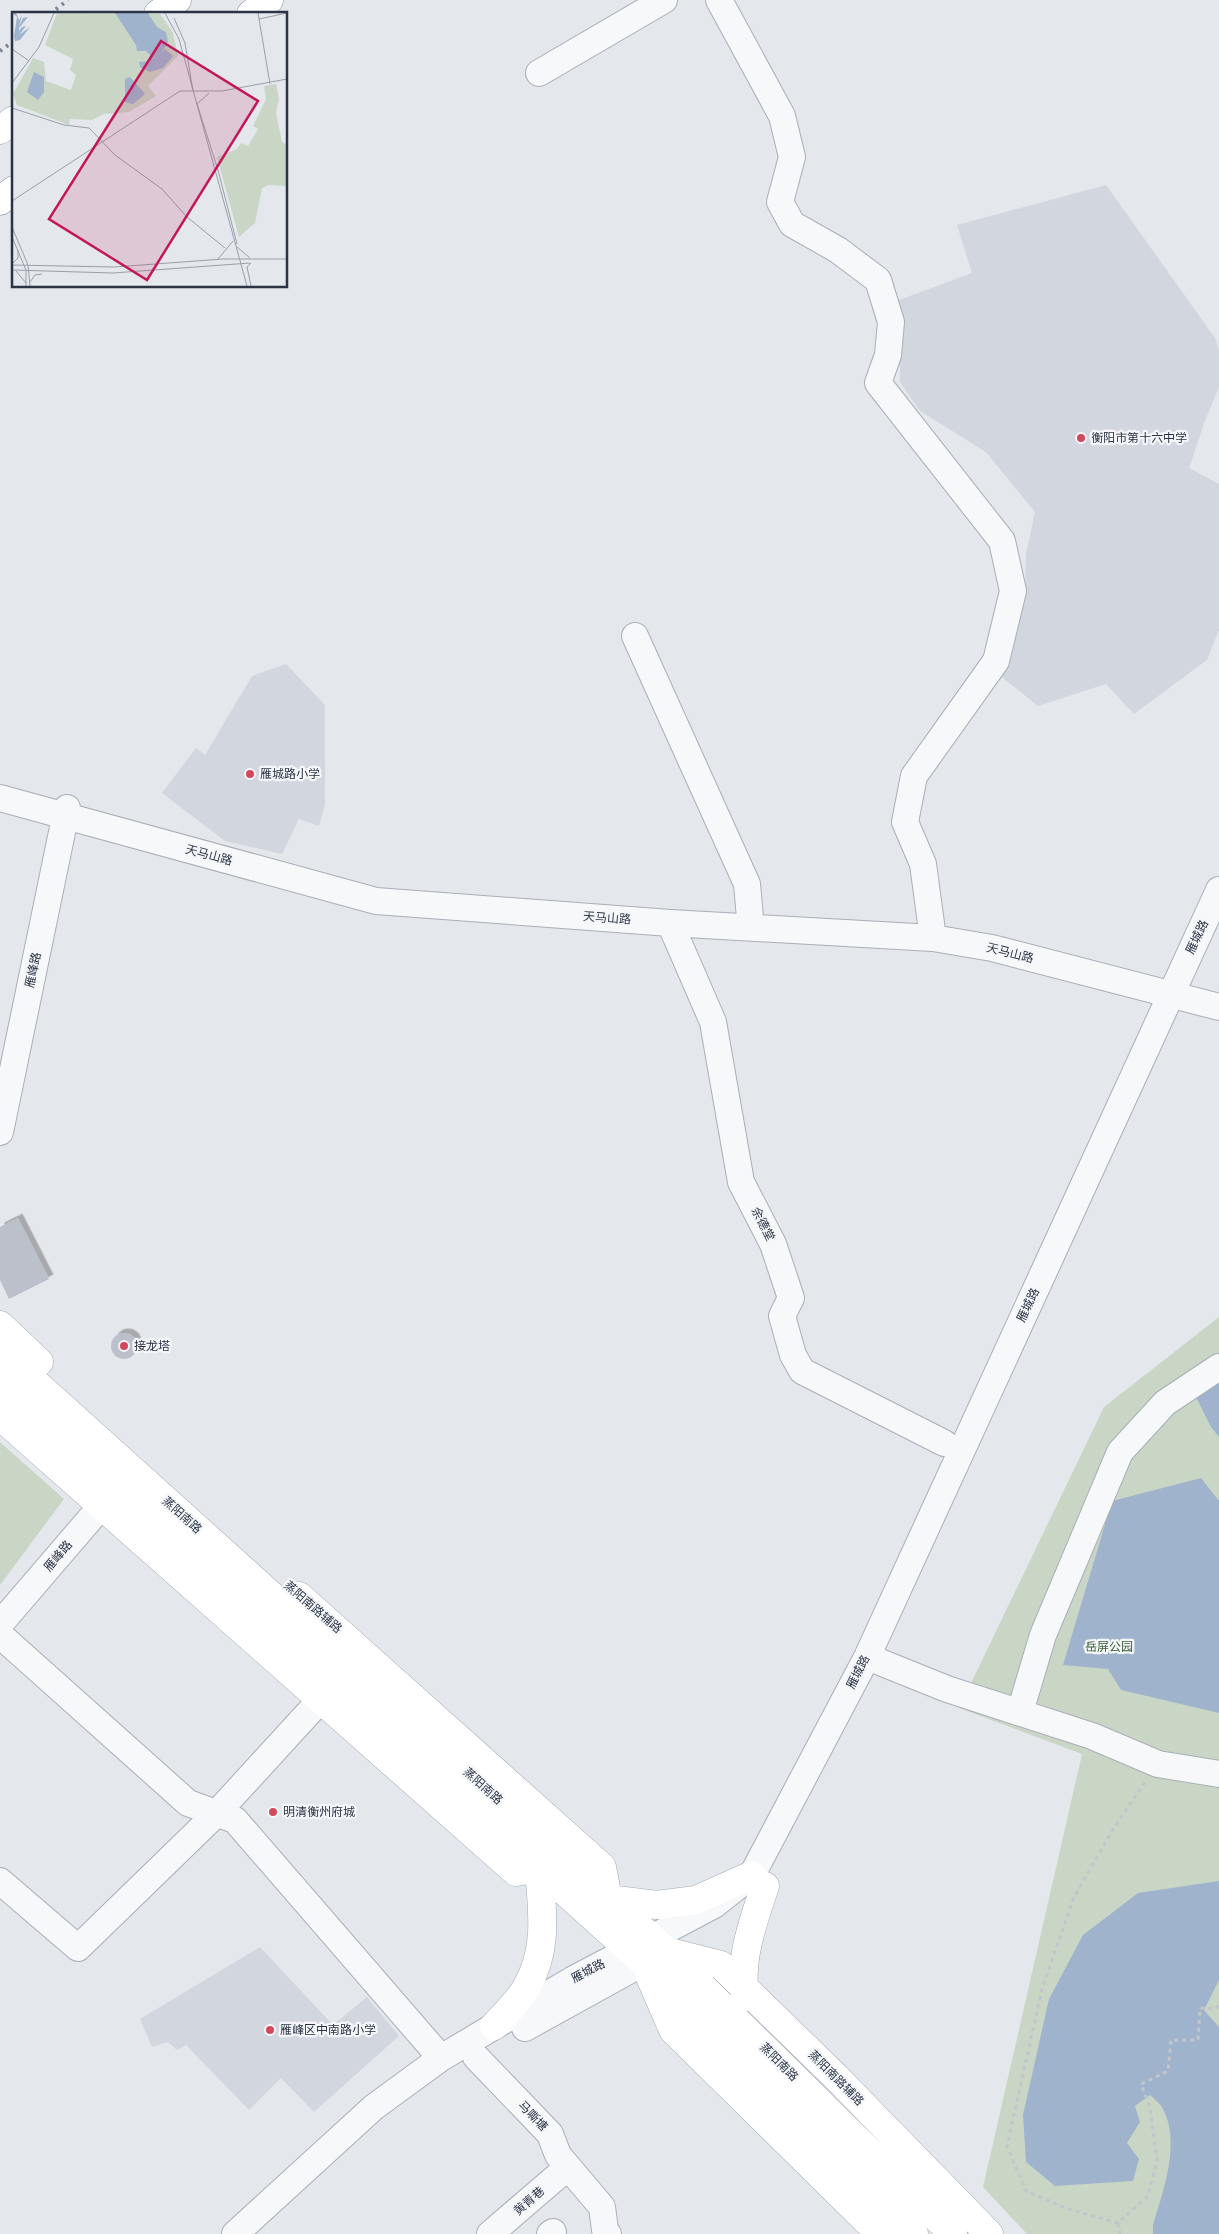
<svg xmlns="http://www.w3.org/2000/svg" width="1219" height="2234" viewBox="0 0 1219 2234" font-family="'DM Sans','Noto Sans SC',sans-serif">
  <defs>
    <filter id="shadow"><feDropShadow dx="4.5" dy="-4.5" stdDeviation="0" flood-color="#0004"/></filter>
  </defs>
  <rect width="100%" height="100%" fill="#e4e7ec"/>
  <path fill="#d2d6de" d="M1106,185l109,153 4,13v36l-15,36 -15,45 30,16v146l-12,30 -73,54 -28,-30 -68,22 -36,-29 23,-79 1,-44 9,-42 -49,-60 -66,-41 -20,-29 -1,-82 73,-27 -15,-48z
    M286,664l39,41v100l-6,21 -20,-7 -17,35 -57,-13 -63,-48 34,-45 9,7 47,-79z
    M260,1947l73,78 34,-28 32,39 -85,76 -33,-34 -32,32 -63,-65 -9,5 -9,-8 -16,5 -12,-28z"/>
  <path fill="#c9d6c5" d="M1219,1317v917h-192l-44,-47 99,-433 -123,-46 145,-301z
    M0,1442l64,57 -64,86z"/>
  <path fill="#9fb4cc" d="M1219,1371v66l-8,-10 -19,-38z
    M1201,1478l18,23v212l-98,-23 -13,-21 -45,-4 49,-164z
    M1219,1881v99l-15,30 15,17v207h-66v-9c10,-34 28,-82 10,-116 -2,-5 -9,-10 -13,-14l-15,11 5,16 -13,21 12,16 -6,22 -78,5 -29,-24 -3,-47 26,-116 34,-64 55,-42z"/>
  <path fill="#bbc0ca" filter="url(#shadow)" d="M18,1218l31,61 -40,20 -9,-19v-53z
    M111 1346a13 13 0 1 1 26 0a13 13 0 1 1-26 0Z"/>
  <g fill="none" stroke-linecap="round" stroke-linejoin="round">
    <defs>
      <path id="minor" d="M719,0l63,116 10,41 -12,45 12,22 46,26 40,30 13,42 -3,33 -10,28 124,158 11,50 -17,70 -82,115 -9,46 18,42 10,74
        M539,73l125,-73
        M635,636l112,248 3,34
        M0,798l376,103 294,22 263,15 59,10 227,59
        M670,923l43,99 28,160 32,62 18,54 -9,18 11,39 9,16 142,72
        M0,1132l67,-324
        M0,1624l115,-134
        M0,1635l188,168 47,17 206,238
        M880,1662l67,27 145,47 66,28 61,10
        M1020,1712l23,-77 77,-183 45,-49 54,-36
        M0,1881l78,67 138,-134 119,-130
        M525,2028l123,-68
        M476,2057l74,77 8,21 44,52 3,23 3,4
        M235,2234l139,-127 67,-49 131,-78 142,-75 38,-30 115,-218 352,-767
        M490,2234l78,-67
        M550,2234l3,-2"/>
      <path id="major" d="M0,1325l39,37
        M0,1351l665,599 288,284
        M0,1383l643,579 271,272
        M0,1416l516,456 23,-4c3,42 10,81 -13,120 -8,14 -21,26 -32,38
        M299,1596l303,271 6,32 49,6 39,-5 56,-25
        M666,1951l55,14 115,112 153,157
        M650,1977l23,53 207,204
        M745,1997c-6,-38 8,-75 20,-111"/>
      <path id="highway" d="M158,14l19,-14
        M251,14l18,-14
        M0,130l14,-10
        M0,201l14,-11"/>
    </defs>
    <use href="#minor" stroke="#a9aeb7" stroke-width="28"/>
    <use href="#major" stroke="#a3abb8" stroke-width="29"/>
    <use href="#highway" stroke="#8b94a3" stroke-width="29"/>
    <path stroke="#c2c5cb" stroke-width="3" stroke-dasharray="4 4" stroke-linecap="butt" d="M1145,1782l-33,49 -38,66 -32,92 -35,157 19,45 42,18 50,14 30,-27 9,-36 -7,-53 -9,-23 27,-13 3,-31h27l2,-32 15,1 4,-3
      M1118,2223l2,11"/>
    <use href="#minor" stroke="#f7f8fa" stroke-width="26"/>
    <use href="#major" stroke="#fff" stroke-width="28"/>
    <use href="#highway" stroke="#fff" stroke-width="28"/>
    <path stroke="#7d8696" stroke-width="4" stroke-dasharray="2.5 5" stroke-linecap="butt" d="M50,14l18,-14
      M0,51l14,-10"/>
  </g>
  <g fill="#d1495b" stroke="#f4f6f9" stroke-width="2">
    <circle cx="1081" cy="438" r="5"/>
    <circle cx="250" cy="774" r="5"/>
    <circle cx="124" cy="1346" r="5"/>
    <circle cx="273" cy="1812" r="5"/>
    <circle cx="270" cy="2030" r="5"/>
  </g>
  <g text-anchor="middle" stroke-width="4.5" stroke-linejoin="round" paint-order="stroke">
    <g font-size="12" fill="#2b3445" stroke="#f4f6f9" text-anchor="start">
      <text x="1091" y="442">衡阳市第十六中学</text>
      <text x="260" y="778">雁城路小学</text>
      <text x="134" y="1350">接龙塔</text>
      <text x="283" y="1816">明清衡州府城</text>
      <text x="280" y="2034">雁峰区中南路小学</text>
    </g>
    <g font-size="12" fill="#2b3445" stroke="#f4f6f9">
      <text transform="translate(209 855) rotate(15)" y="4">天马山路</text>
      <text transform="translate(607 918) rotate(4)" y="4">天马山路</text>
      <text transform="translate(1197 937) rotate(-65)" y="4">雁城路</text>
      <text transform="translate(1010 953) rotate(14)" y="4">天马山路</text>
      <text transform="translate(33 970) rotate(-78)" y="4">雁峰路</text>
      <text transform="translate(763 1224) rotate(63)" y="4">余德堂</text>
      <text transform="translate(1028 1305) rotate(-65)" y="4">雁城路</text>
      <text transform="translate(182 1515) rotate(42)" y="4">蒸阳南路</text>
      <text transform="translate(58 1556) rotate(-50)" y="4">雁峰路</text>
      <text transform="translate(313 1607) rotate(41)" y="4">蒸阳南路辅路</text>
      <text transform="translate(858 1672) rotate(-63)" y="4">雁城路</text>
      <text transform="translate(483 1786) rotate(42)" y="4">蒸阳南路</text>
      <text transform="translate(588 1971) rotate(-28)" y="4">雁城路</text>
      <text transform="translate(779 2062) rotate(45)" y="4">蒸阳南路</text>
      <text transform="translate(836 2078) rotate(45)" y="4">蒸阳南路辅路</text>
      <text transform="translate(533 2116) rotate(46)" y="4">马嘶塘</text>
      <text transform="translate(529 2201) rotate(-41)" y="4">黄青巷</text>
    </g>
    <g font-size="12" fill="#3f6138" stroke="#f4f6f9">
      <text x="1109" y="1651">岳屏公园</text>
    </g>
  </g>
  <g transform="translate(12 12)">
    <rect width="275" height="275" fill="#e4e7ec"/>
    <path d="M45,1l103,1 13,19 5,23 -30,30 8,10 -27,16 -25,2 -12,6 -22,-1 -1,6 -52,-20 -4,-11 20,-36 11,4 2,19 25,9 5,-15 -6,-5 3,-11 -28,-14zM264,72l3,15 -3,14 6,29 5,3v41l-18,-1 -7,3 -7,35 -16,14 -22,-80 20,-8 4,-6 7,3 10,-17 -5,-3 13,-27 -2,-13z" fill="#c9d6c5"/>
    <path d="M4,1l3,7 3,-5 -3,11 4,-8 5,-1 -9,11v3l3,-4 4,-1 -7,9 11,-8 -10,13 -5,1 -1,-5 3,-19 -5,-4zM103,1h33l9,14 9,5 2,10 -8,13 5,-6 8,7 -10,12 -13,4 -10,-5 -1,-5 10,-1 1,-6 -4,-4h-9l-1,-6zM22,60l10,5v15l-6,8 -11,-8zM118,65l15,17 -12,10 -8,-2v-23z" fill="#9fb4cc"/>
    <path fill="none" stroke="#9a9fa9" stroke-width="1" d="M153,1l14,26 68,247M246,1l12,71M162,6l11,25 8,48M247,7l28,-6M0,37l17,12M0,71l27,-36 15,-34M197,81l-12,11 21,66 19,74M0,96l52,17 25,3 26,27 47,34 25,28 38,31M0,189l168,-110h42l65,-12M0,215l16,38 2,21M0,225l14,33v16M225,235l13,11M206,247l15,-18M0,252l6,-6v-8M0,253l102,2 109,-8h64M0,258l101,3 137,-10M4,259l10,12M18,270l5,-7 7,-1M239,274l-4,-19 4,-4"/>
    <path fill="#c2185b" fill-opacity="0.15" stroke="#c2185b" stroke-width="2.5" d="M149,29l97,60 -111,179 -98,-61z"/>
    <rect width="275" height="275" fill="none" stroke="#2b3445" stroke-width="2.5"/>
  </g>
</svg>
